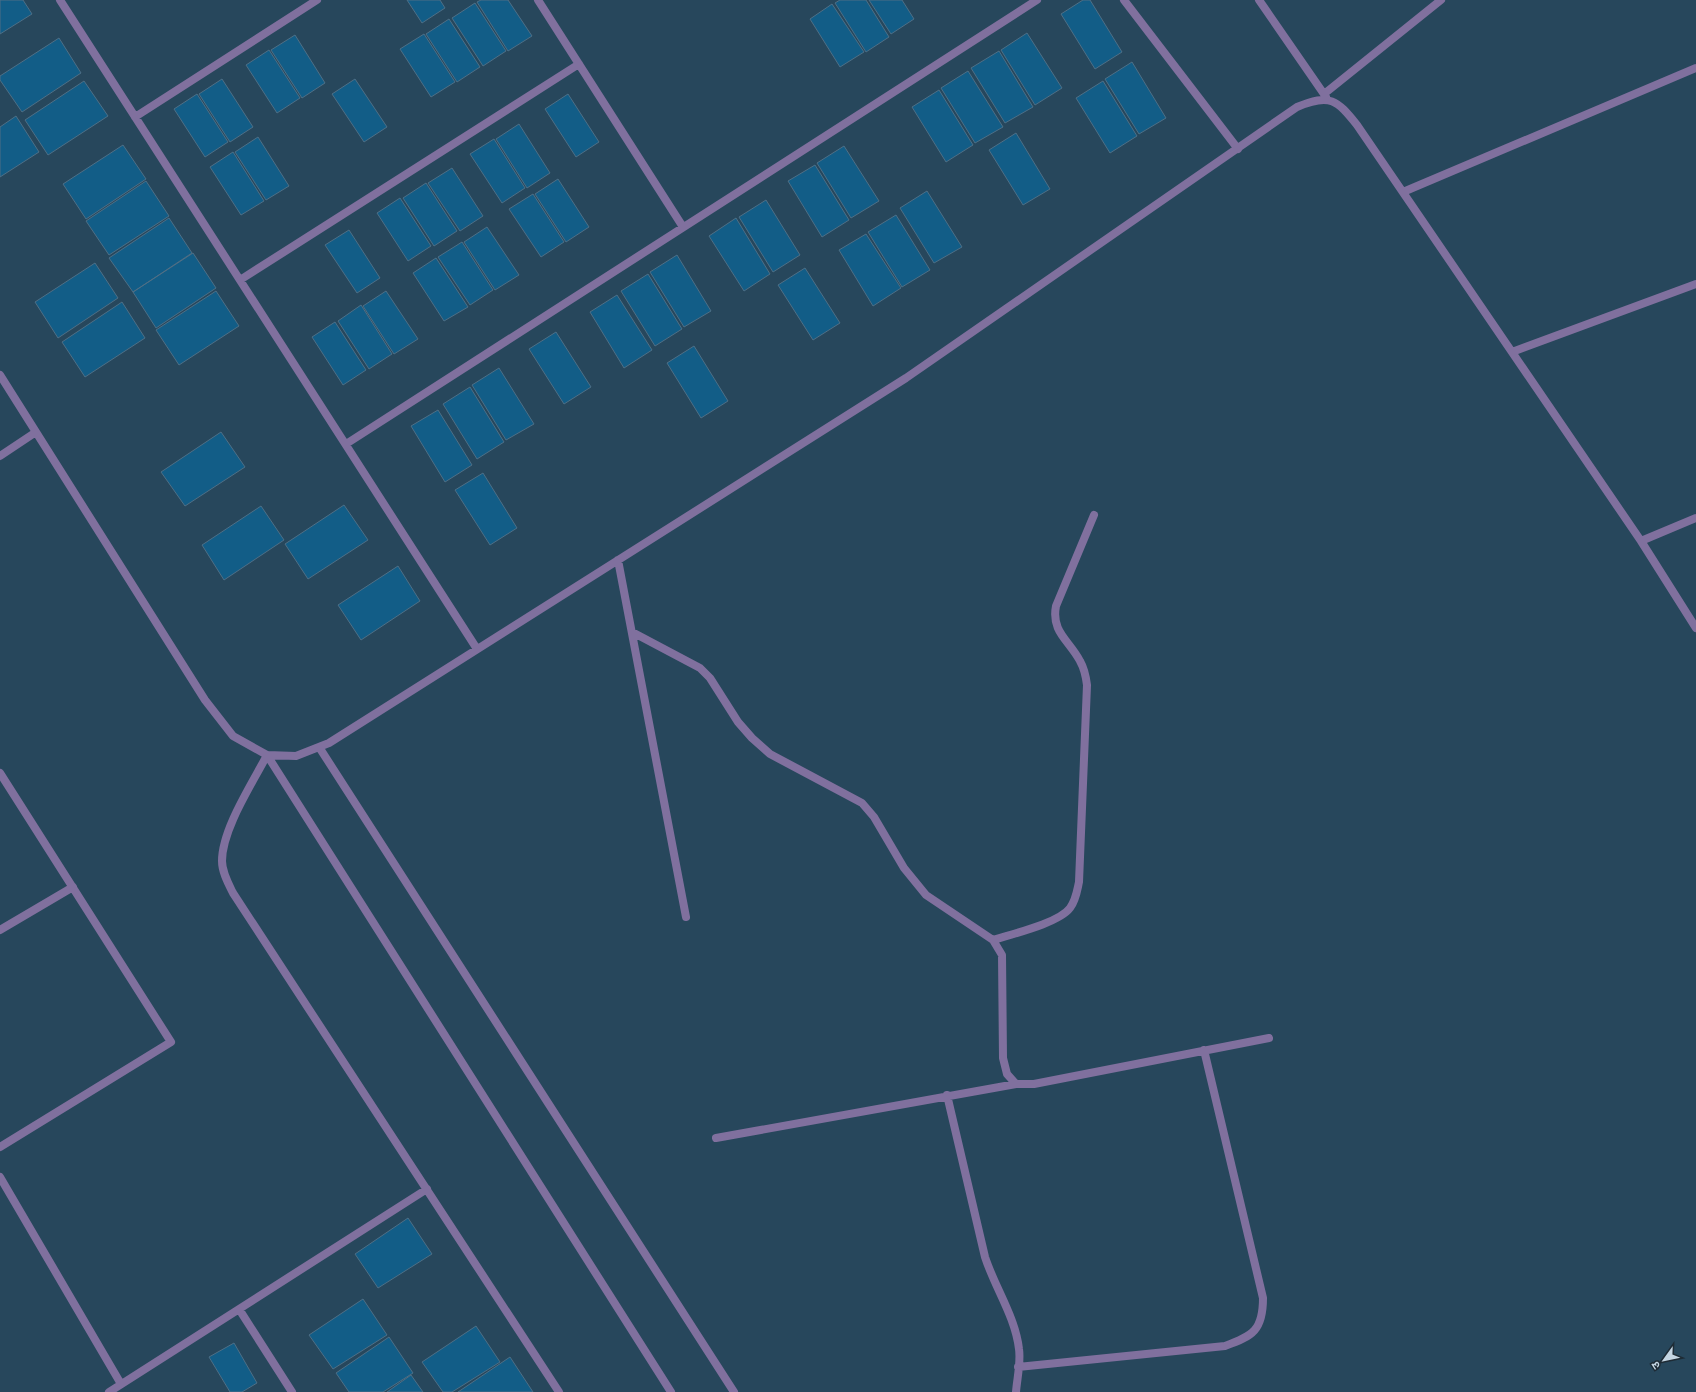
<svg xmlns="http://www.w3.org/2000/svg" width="1696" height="1392" viewBox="0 0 1696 1392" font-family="Commissioner,'Noto Sans Devanagari',sans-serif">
  <rect width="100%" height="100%" fill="#27475c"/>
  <path fill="#125d87" stroke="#4e6f86" d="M0,0h23l9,14 -32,20z
    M407,0h33l5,8 -23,15z
    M481,0h27l24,36 -24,15 -31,-49z
    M840,0h26l23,37 -23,15 -31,-49z
    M869,0h33l12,19 -23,15z
    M1083,0h7l32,52 -27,17 -34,-55z
    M475,3l31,48 -23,15 -31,-48z
    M832,4l32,48 -24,15 -30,-48z
    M449,19l31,48 -23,15 -31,-48z
    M1027,33l35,55 -27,17 -34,-55z
    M424,34l31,48 -24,15 -31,-48z
    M295,35l30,48 -23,15 -31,-48z
    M59,38l22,35 -59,39 -22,-32v-4z
    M269,50l31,48 -23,15 -31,-48z
    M999,51l34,56 -28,16 -34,-55z
    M1132,62l34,56 -27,16 -34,-55z
    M968,71l35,56 -28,16 -34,-55z
    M222,79l31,48 -23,15 -31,-48z
    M355,79l32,48 -23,15 -32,-48z
    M84,81l24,35 -60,39 -23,-35z
    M1103,81l34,55 -27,17 -34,-55z
    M939,90l34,55 -27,17 -34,-55z
    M197,94l31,48 -23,15 -31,-48z
    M568,94l31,48 -23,15 -31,-48z
    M16,116l23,36 -39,25v-50z
    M519,124l31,49 -23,15 -31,-49z
    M1016,133l34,56 -27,16 -34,-55z
    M258,137l31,49 -23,14 -31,-48z
    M494,139l31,49 -23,15 -32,-49z
    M123,145l23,34 -60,40 -23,-35z
    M844,146l35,55 -28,17 -34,-55z
    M233,152l31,49 -23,14 -31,-48z
    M815,165l34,55 -27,17 -34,-56z
    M452,168l31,48 -23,15 -32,-48z
    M558,179l31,48 -23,15 -31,-48z
    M146,181l23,35 -60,39 -23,-34z
    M426,183l31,48 -23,15 -31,-48z
    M927,191l35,56 -28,16 -34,-55z
    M533,194l31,48 -23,15 -32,-48z
    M400,198l31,48 -23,15 -31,-48z
    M766,200l34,55 -27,17 -34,-55z
    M896,215l34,55 -28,17 -34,-55z
    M169,218l23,35 -59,39 -24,-34z
    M736,218l34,56 -26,17 -35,-55z
    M487,227l32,48 -24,15 -31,-48z
    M349,230l31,48 -23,15 -32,-48z
    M866,234l35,54 -28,18 -34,-56z
    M462,242l31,48 -23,15 -32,-48z
    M193,253l23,35 -60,40 -23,-36z
    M677,255l34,56 -27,16 -34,-55z
    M436,258l32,49 -24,14 -31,-48z
    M95,263l23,35 -60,40 -23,-36z
    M805,268l35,55 -27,17 -35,-55z
    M648,274l34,55 -27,17 -34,-55z
    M216,291l23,35 -60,39 -23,-35z
    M386,291l32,48 -24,15 -31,-48z
    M617,295l35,55 -28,18 -34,-56z
    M122,302l23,36 -60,39 -23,-35z
    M361,305l31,49 -23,15 -31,-48z
    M335,322l31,48 -23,15 -31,-48z
    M556,332l35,55 -27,17 -35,-55z
    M694,346l34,55 -27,17 -34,-55z
    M499,368l35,56 -28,16 -34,-55z
    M470,387l34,55 -27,17 -34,-55z
    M438,410l34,55 -27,17 -34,-56z
    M221,432l24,35 -60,39 -24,-34z
    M483,473l34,55 -27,17 -35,-55z
    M344,505l24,35 -60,39 -23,-35z
    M261,506l23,34 -60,40 -22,-35z
    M398,566l22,35 -59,39 -23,-35z
    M408,1218l24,36 -54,34 -23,-34z
    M363,1299l24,36 -54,34 -24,-34z
    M476,1326l24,36 -48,30h-9l-21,-30z
    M389,1337l24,36 -30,19h-34l-13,-19z
    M234,1343l23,40 -15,9h-12l-21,-35z
    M510,1357l23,35h-75z
    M411,1375l12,17h-36z"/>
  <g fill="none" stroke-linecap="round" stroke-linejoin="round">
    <path stroke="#80709e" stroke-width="8" d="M60,0l417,649
      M538,0l145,227
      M1124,0l114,149
      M1259,0l67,97
      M1324,94l117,-94
      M135,117l182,-117
      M1403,192l293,-124
      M240,280l339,-216
      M1512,352l184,-68
      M0,375l205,325 28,36 34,19 29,1 33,-13 577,-365 391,-271c33,-14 40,-7 60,18l284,416 55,87
      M346,444l691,-444
      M0,456l36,-24
      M1641,541l55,-23
      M618,560l68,357
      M632,632l68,36 10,10 28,44 14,16 18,16 92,49 12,14 30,51 22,27 67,45 9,15 1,103 4,16 9,10h18l235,-46
      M319,747l415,645
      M267,755l404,637
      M267,755c-15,29 -45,74 -45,106 0,11 6,22 11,32l326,499
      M0,773l171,269 -171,105
      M0,930l73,-43
      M993,940c19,-6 66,-17 77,-32 6,-8 7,-17 9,-26l8,-197c-1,-8 -3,-17 -7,-24 -11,-21 -29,-29 -24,-55l38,-91
      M947,1095l38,162c10,31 30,59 34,92 2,13 -2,30 -3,43
      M716,1138l300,-54
      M0,1177l121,207
      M239,1309l53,83
      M1018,1367l207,-21c28,-10 38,-16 38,-48l-59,-248
      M109,1392l318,-203"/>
  </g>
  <g transform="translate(1664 1360) rotate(237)" stroke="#1e2b35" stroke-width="3" paint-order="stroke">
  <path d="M0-3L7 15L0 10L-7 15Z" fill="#c4d5e2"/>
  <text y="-6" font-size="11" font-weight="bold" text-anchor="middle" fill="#c4d5e2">उ</text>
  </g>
</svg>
